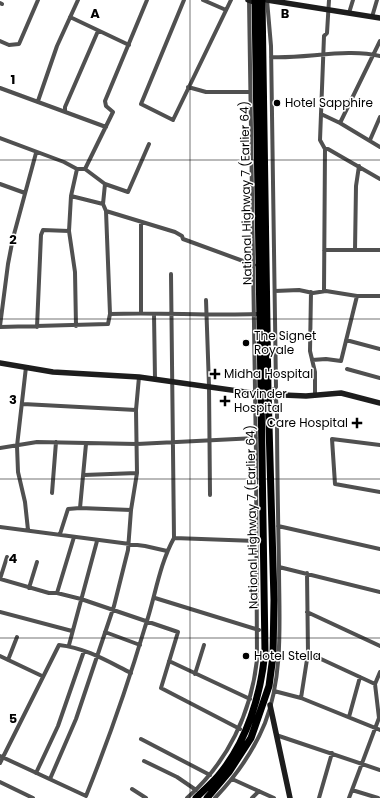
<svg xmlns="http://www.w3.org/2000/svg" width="380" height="798" viewBox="0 0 380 798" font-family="Poppins,sans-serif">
  <rect width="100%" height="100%" fill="#fff"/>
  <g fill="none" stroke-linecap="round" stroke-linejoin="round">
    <path stroke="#505050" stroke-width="4" d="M184,0l-43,104 32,16 58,-120
      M203,0l23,10
      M0,3l2,1
      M349,13l4,-13
      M70,17l59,28
      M372,17l5,-17
      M0,41l9,4 10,-1 19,-44
      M271,57c33,2 77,-9 109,-1
      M188,87l18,5h44
      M0,88l106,39
      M38,101l19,-55 21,-46
      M65,111v-4l33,-76
      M321,114l19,9 40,-82
      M340,123l40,24
      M0,138l64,24 13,7h8l20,15 23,8 21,-48
      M370,140l10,-23
      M325,149h3l52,30
      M85,169l28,-57 -7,-6 -1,-5 42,-101
      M0,184l25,9
      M71,196l32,8
      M106,211l69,21 7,4 1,3 71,26
      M141,222v90
      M324,250h56
      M355,250l1,-64 3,-20
      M275,291l24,-1 14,3 13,-2 31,5h23
      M324,291l1,-142 -5,-9 4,-104 3,-3 2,-33
      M311,292l-1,59 5,21v23
      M206,300l3,86 1,109
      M110,314c49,-2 98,2 147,0
      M154,314l1,65
      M0,326l8,-62 5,-26 23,-85
      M76,326l-1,-54 -6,-41 2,-35 6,-27
      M0,327l108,-3 2,-10 -4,-103 -3,-7 2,-20
      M37,327l4,-92 2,-5 26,1
      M346,340l34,9
      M312,360l14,-1 15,2 16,-65
      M26,367l-9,79 1,26 7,30 3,28
      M347,369l33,9
      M23,404l113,6
      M380,445l-48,-6 3,45 45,8
      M0,448l37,-6 100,2 119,-6
      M84,475l53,-2
      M52,493l4,-51
      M80,508l6,-64
      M278,526l102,23
      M0,527l145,19 22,5
      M60,534l8,-25 12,-1 51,2
      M174,538l83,3
      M279,567l101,25
      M307,573l1,80 -7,45 79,32
      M0,579l49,14h8l17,-56
      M0,579l7,-22
      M29,588l8,-26
      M57,593l24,6 97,33 -17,56 79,41
      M155,598l104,32
      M0,612l72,19
      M307,612l73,34
      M105,632l35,13
      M69,645l28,-104
      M308,653l67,31
      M0,656l42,20
      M8,660l9,-23
      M169,661l81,38
      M195,674l9,-29
      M274,691l27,7
      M349,717l11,-40
      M276,735l104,35
      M141,739l69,36
      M0,756l86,40c22,-55 42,-112 59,-169 10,-29 14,-62 29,-89l-3,-264
      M144,761l33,16 19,13
      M0,763l59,-118c27,3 48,16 72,28
      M36,773l22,-47 26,-75
      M50,779l26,-60 38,-113 14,-56 3,-40 6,-37 -1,-63 3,-33
      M232,779l42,19
      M0,782l33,16
      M132,789l14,9
      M352,790l26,8
      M187,798c41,-36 64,-85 70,-138l-1,-205 -7,-455
      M215,798c20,-21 39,-48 50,-75 19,-49 14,-105 14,-156 -1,-52 -2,-103 -2,-154l-1,-14 -8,-5 8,-7 -5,-341 -4,-46
      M252,798l7,-7
      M319,798l13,-45
      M349,798l30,-80 -4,-34 5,-12"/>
    <path stroke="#1d1d1d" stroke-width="5.5" d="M248,0l9,3
      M267,0l113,18
      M0,363l53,9 86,5 121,17 46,2 35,-3 39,10
      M270,705l20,93"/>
    <path stroke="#000" stroke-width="7" d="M196,798c7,-7 15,-14 22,-22 29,-34 43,-81 47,-125l-10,-651
      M207,798l22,-26 22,-34 18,-52 4,-30 1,-56 -6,-210 -6,-390"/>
  </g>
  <path fill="none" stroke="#000" stroke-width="1" stroke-opacity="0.55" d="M190,0v798M0,160h380M0,319h380M0,479h380M0,638h380"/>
  <g fill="#000" stroke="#fff" stroke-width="1.5">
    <circle cx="277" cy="103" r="4"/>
    <circle cx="246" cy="343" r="4"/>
    <path d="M213 368h4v4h4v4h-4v4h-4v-4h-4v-4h4z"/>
    <path d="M223 395h4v4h4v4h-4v4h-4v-4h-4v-4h4z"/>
    <path d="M355 417h4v4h4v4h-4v4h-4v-4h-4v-4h4z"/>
    <circle cx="246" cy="656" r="4"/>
  </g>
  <g text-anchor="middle" stroke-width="3" stroke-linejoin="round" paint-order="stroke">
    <g font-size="12" fill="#000" stroke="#fff" text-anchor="start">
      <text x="285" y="107">Hotel Sapphire</text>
      <text x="254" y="340">The Signet<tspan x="254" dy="14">Royale</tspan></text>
      <text x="224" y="378">Midha Hospital</text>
      <text x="234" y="398">Ravinder<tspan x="234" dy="14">Hospital</tspan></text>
      <text x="348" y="427" text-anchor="end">Care Hospital</text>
      <text x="254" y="660">Hotel Stella</text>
    </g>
    <g font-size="12" fill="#000" stroke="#fff">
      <text transform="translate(246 193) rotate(-91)" y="4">National Highway 7 (Earlier 64)</text>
      <text transform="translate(252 517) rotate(-91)" y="4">National Highway 7 (Earlier 64)</text>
    </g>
  </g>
  <g font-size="13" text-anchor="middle" font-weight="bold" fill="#000" stroke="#fff" stroke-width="3" stroke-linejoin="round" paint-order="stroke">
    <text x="95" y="18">A</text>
    <text x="285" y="18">B</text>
    <text x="13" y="84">1</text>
    <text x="13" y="244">2</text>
    <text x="13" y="404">3</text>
    <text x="13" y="563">4</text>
    <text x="13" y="723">5</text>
  </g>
</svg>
